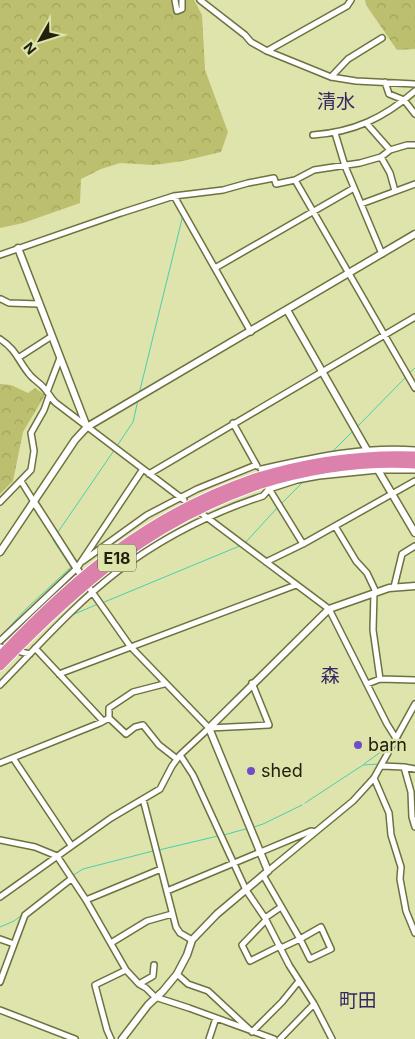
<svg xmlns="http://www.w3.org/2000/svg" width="415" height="1039" viewBox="0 0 415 1039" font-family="Inter,'Noto Sans JP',sans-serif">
  <defs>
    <pattern id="forest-crowns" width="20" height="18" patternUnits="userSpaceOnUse" patternTransform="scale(1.25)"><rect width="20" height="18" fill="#bbbf6e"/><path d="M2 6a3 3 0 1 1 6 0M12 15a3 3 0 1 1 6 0" fill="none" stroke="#a0a45e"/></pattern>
  </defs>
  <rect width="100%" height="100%" fill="#dfe3ac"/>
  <path fill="url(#forest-crowns)" d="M0,0h194l8,15 3,55 23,62 -7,20 -38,9 -29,4 -34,-2 -19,6 -20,10 -1,24 -57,20 -23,5z
    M365,0h50v49l-18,1 -31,-45z
    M0,384l11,1 17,8 7,-5 10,7 -22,37 -10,49 -13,13z"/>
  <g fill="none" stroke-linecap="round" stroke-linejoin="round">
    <path stroke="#49d0ac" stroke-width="1" d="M408,374l7,-6
      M139,394l44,-179
      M356,428l50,-51
      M117,446l16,-24 5,-22
      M331,453l22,-22
      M281,504l23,-23
      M58,532l57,-83
      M245,543l33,-36
      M102,603l140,-58
      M72,615l26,-11
      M0,637l27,-29 44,-41 -18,-27 1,-2
      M28,651l8,-7
      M395,744l3,-1 17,-34
      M364,764l25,-18
      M386,764l29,1
      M305,803l58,-38 17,-1
      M254,827l9,-3 39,-19
      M224,835l25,-7
      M159,850l59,-14
      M72,876l11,-7 70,-18
      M60,884l8,-6
      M0,927l14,-6 8,-6"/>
    <defs>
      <path id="minor" d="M175,0l2,11 5,-2v-9
        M200,0l45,35 6,7 16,9 64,26 25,4 59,3
        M267,51l80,-45 4,-6
        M331,77l17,-18 34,-21
        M385,82l4,12 15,6 11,14
        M367,124l23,26
        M335,133l10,33 37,88
        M313,135c41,-3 71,-17 102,-44
        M381,157l9,16 5,18
        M295,180l120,208
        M174,196l77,136
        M361,204l54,-20
        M0,255l121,-42 53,-17 49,-6 25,-7 26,-5 2,6 19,-4 19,-10 46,-7 21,-6 9,-7 17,-5h8
        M215,268l139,-80
        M1,299l8,4 30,1
        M0,339c17,11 18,22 30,36 4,5 10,8 14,13 5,5 7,11 12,15l128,97
        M18,358l34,-22
        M47,392l13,-34
        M233,423l24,43
        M261,469c50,-11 102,-23 154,-19
        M149,474l266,-157
        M21,481l13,21
        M268,487l35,57
        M0,502l31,-32 3,-19 -3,-18 13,-23 5,-14
        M201,513l128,96 58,115 10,16
        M335,526l21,35 11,12 9,19
        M83,561l64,-46 50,-26 59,-24
        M266,562l37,-18 112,-63
        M394,587l8,-33 13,-8
        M90,589l40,57 79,82
        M374,593l-1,37 7,49
        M0,641l77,-73 66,-99
        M0,647h1
        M35,648l68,73
        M21,652l9,2
        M59,674l237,-89
        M367,684l13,-5 35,1
        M0,685c38,-39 75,-81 118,-114 44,-33 93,-58 145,-75l6,-7 28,-9 22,-4 59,-6h37
        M109,718l17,16 9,-7 8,-2 16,20 18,14
        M180,755l13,20 53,115 19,28 24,47 25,39 18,35
        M13,758l58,87
        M0,763l100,-40 9,-5v-10l24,-16 31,-8
        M382,766l22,1 7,25 1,25 3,10
        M404,767l11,2
        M374,778l15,35 2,22 10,32 -1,12 6,32 9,22
        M143,799l33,128 4,6 12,7
        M0,840l35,7 22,9 29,44 40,70 13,14 7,4 9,9 34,11 85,31
        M268,871l85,-70 21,-23 41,-74
        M263,875l37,64 -19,9
        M167,891l144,-60 4,1
        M0,897l111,-79 49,-29 12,-23 8,-11 29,-27 60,-3 -17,-42
        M86,900l75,-31
        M265,918l16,-11
        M266,920l-24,25 8,16 30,-15
        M321,927l10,22 -21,10 -10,-20z
        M0,939l14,5
        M111,943l36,-22 25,-7
        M177,974l11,10 20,7 44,41 30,-30 17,-21
        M0,982l25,-67 46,-36
        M139,984l14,-8 1,-11
        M0,1010l75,29
        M111,1039l-4,-9 -12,-45 31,-15
        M209,1039l7,-21
        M280,1039l34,-35"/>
      <path id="tertiary" d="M18,248l69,179
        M287,310l80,140
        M378,470l37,63
        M34,502l45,70
        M0,552l75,-112 12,-13 328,-193
        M122,1039l26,-34 15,-14 14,-17 10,-19 5,-15 25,-26 51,-43 -59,-143 120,-119 60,-21 26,-2"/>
      <path id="motorway" d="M0,656c76,-80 149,-142 255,-178
        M0,666c79,-81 149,-143 258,-181"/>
    </defs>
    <use href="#minor" stroke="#6f723f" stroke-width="8"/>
    <use href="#tertiary" stroke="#6f723f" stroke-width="9"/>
    <use href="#motorway" stroke="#fff" stroke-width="11"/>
    <use href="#minor" stroke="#fff" stroke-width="5"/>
    <use href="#tertiary" stroke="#fff" stroke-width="6"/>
    <use href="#motorway" stroke="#dc81ab" stroke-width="9"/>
    <defs>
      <path id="motorway-bridge" d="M255,478c52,-16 106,-24 160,-22
        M258,485c51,-16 104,-24 157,-21"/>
    </defs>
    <use href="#motorway-bridge" stroke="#fff" stroke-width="11" stroke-linecap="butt"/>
    <use href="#motorway-bridge" stroke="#dc81ab" stroke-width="9"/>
  </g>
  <g fill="#6e4dc6" stroke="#dfe3ac" stroke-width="2">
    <circle cx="358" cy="745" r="5"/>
    <circle cx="251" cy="771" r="5"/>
  </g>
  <g text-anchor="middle" stroke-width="4.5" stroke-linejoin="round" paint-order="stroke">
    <rect fill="#dfe3ac" stroke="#5a5c3d" stroke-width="1" x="98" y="544.5" width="38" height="27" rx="4"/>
    <g font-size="16" font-weight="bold" fill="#21220d">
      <text x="117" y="564">E18</text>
    </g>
    <g font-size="18" fill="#21220d" stroke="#dfe3ac" text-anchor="start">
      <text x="368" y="751">barn</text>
      <text x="261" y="777">shed</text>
    </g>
    <g font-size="19" fill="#352661" stroke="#dfe3ac">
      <text x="336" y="108">清水</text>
      <text x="330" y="682">森</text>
      <text x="358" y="1007">町田</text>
    </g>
  </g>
  <g transform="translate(40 40) rotate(231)" stroke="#dfe3ac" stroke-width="4" paint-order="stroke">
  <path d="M0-4L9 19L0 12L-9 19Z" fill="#21220d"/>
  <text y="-8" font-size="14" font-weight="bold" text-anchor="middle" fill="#21220d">N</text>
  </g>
</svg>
